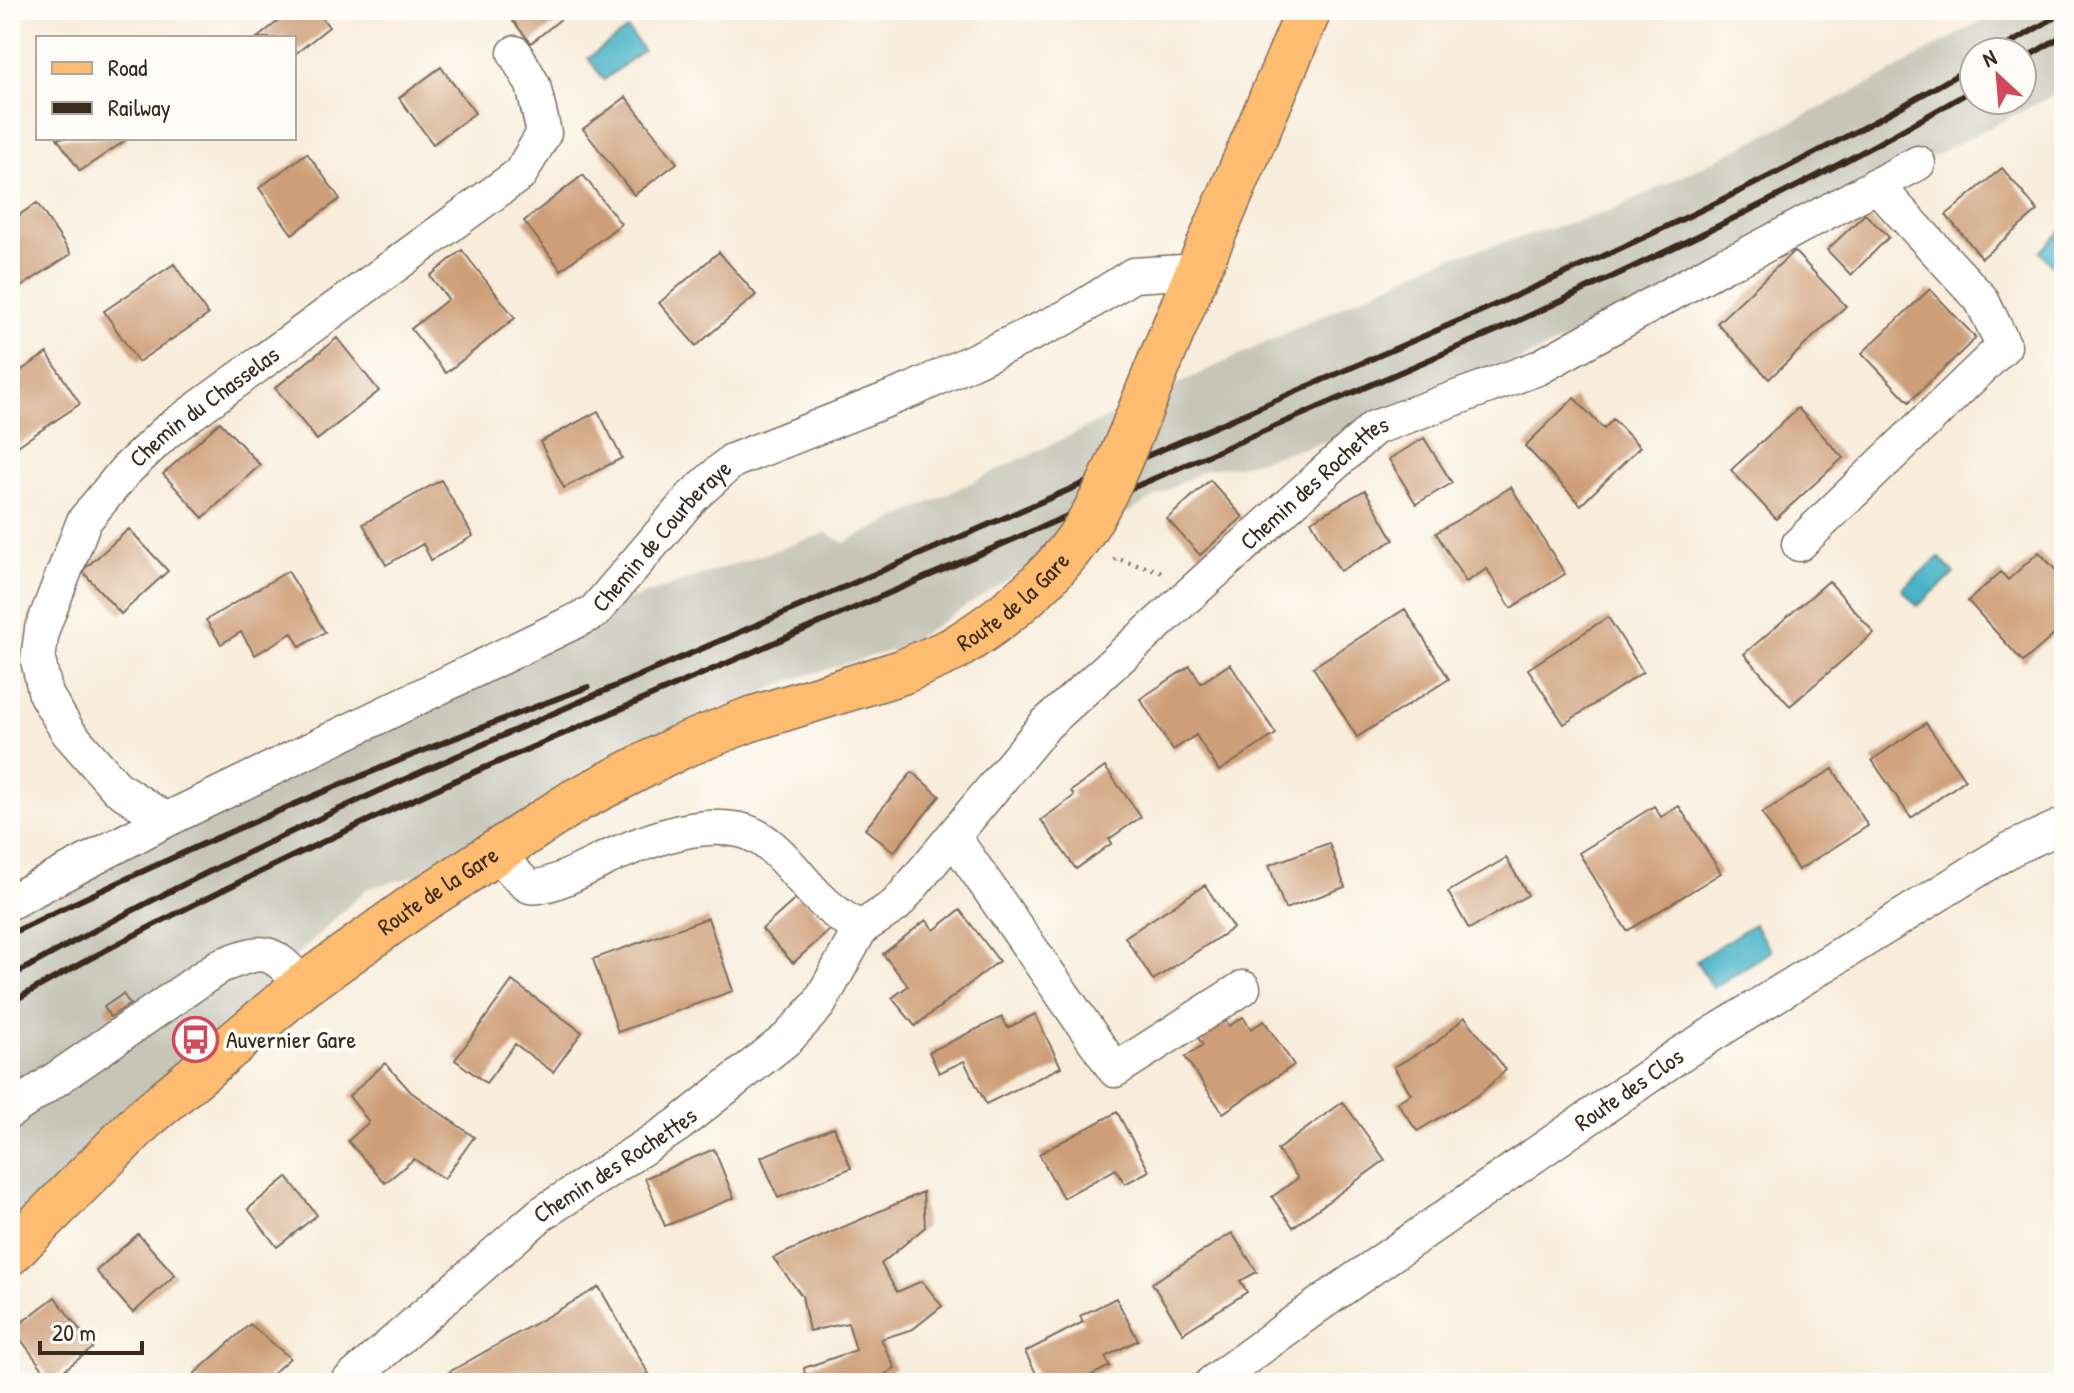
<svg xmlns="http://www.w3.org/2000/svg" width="2074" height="1393" viewBox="0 0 2074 1393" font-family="'Patrick Hand',sans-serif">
  <rect width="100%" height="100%" fill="#fdfcf7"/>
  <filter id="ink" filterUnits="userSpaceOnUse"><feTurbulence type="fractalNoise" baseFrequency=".0125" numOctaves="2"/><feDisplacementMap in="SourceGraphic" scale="16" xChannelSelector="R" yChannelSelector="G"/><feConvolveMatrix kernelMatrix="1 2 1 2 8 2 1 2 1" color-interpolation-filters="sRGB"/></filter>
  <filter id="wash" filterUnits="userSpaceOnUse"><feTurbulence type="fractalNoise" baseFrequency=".006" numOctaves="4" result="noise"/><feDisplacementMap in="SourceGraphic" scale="32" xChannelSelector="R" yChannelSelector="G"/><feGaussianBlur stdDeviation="1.8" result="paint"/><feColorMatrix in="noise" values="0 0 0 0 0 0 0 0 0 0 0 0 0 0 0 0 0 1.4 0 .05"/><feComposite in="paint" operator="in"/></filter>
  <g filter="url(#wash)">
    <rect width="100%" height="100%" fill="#f8ecda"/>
    <path fill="#c6c5b8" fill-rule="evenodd" d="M2000,10h64v80l-188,95 -135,73 -367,170 -136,38 -32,3 -191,106 -113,72 -111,33 -202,87 -146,101 -77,21 -356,340v-327l584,-290 232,-79 18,10 594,-282 176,-51 271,-134zM1974,52h48v48h-48z"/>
    <path fill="#4ab4c8" stroke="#426f73" stroke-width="2" d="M628,29l15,21 -39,30 -16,-22z
      M2064,228v31l-9,9 -15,-16z
      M1939,557l15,17 -37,32 -15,-17z
      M1754,924l17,27 -58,37 -17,-27z"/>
    <g id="blocks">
      <path fill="#cd9e77" d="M304,10h12l13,17 -35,28v-17h-37l34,-27 4,6z
        M504,10h68l-41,33z
        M441,67l34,46 -42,31 -34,-46z
        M626,97l51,66 -43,32 -51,-66z
        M57,138h72l-49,33z
        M307,153l33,46 -48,35 -33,-46z
        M2002,168l36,43 -56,47 -36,-43z
        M583,175l38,49 -60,46 -37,-49z
        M37,203l34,51 -61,40v-73z
        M1865,214l24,23 -38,38 -24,-25z
        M462,250l53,68 -69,55 -35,-44 37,-30 -18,-23z
        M1794,251l52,55 -77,73 -52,-56z
        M719,252l37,43 -60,51 -37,-43z
        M174,264l34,51 -70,47 -34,-51z
        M1930,289l46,49 -67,64 -47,-49z
        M337,338l42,53 -62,49 -42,-52z
        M47,353l33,51 -70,47v-73z
        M1574,398l30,31 9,-10 27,28 -59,58 -56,-59z
        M1798,408l45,50 -67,61 -45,-49z
        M598,411l24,47 -58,30 -24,-46z
        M220,422l40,43 -57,53 -40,-44z
        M1424,438l28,45 -36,21 -27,-45z
        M441,480l32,56 -42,24 -8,-16 -37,21 -23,-41z
        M1210,480l33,37 -43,38 -33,-36z
        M1511,487l54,87 -54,34 -24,-39 -21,13 -30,-49z
        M1365,490l29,50 -54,31 -29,-50z
        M129,529l39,42 -47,43 -39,-43z
        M2039,552l25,27v47l-41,36 -55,-61 33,-29 7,8z
        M288,571l37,61 -25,15 -8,-14 -37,22 -14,-23 -20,12 -15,-24z
        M1829,581l45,52 -84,73 -46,-52z
        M1405,609l44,70 -92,58 -44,-70z
        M1608,617l35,55 -79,52 -36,-55z
        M1230,664l46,70 -57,37 -23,-36 -23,15 -33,-51 50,-33 11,17z
        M1926,723l39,57 -54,38 -39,-58z
        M1105,767l36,50 -32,22 3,4 -36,26 -35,-49 33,-24 -3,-5z
        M1833,769l35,57 -70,44 -36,-57z
        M912,772l28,24 -46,56 -29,-23z
        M1654,806l7,11 18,-11 42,67 -94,58 -48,-78z
        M1329,843l16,44 -60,22 -16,-44z
        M1506,858l22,37 -59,34 -21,-37z
        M1205,885l28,43 -80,52 -28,-43z
        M800,895l31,34 -38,34 -31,-34z
        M960,910l39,51 -84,65 -23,-28 16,-12 -25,-32 43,-34 8,10z
        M708,918l25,73 -115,41 -25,-73z
        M512,981l70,51 -29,40 -38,-28 -29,39 -31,-23z
        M123,994l7,10 -20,13 -6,-10z
        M1035,1014l26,53 -75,37 -22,-43 -25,12 -10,-21 73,-35 6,11z
        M1223,1017l6,9 14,-9 8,12 13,-8 30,44 -71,48 -38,-56 18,-12 -7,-10z
        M1465,1017l41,53 -26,24 -63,37 -20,-29 14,-8 -17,-27 43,-25z
        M385,1063l26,29 63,45 -30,42 -30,-20 -29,24 -37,-42 21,-19 -20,-26z
        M1343,1102l42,58 -92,67 -21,-30 26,-19 -21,-28z
        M1117,1112l32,59 -24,13 -9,-15 -53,29 -24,-44z
        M834,1127l17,41 -73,30 -17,-41z
        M714,1149l20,49 -69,28 -20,-48z
        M287,1177l30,38 -40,32 -29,-38z
        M923,1192l2,35 -44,37 16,28 25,-11 20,25 -29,23 -32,10 14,29 -24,15h-65l-2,-15 52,-18 -8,-27 -39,8 -7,-35 -29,-38z
        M1232,1233l25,39 -17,9 7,11 -64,41 -31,-50z
        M138,1234l37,41 -42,38 -37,-42z
        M599,1287l55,96h-224z
        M55,1297l38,51 -42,32 -32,-43 -9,6v-29l4,-3 8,11z
        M1116,1298l22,42 -33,17 5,9 -34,17h-35l-16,-31 58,-30 -3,-6z
        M250,1324l40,34 -28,25h-62l-7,-8z"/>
    </g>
  </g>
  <g filter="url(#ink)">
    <use href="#blocks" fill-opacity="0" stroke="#7d6e60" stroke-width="2"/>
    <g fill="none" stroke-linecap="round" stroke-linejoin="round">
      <defs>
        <g id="minor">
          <path d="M1799,544l205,-198 -23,-47 -105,-114"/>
          <path id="s1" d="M166,820l-49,-32 -49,-56 -22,-37 -8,-35 4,-31 42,-108 41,-50 41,-39 354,-258 24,-41 -11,-48 -18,-32"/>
          <path d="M954,838l161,232 128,-82"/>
          <path d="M495,853c8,7 27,30 35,33 19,5 71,-27 91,-34 36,-15 79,-30 119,-22 34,8 54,43 77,66 14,14 27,24 44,32"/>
          <path id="s2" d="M10,902l156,-82 428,-208 98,-115 40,-36 182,-72 153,-72 66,-42 66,-4"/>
          <path d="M10,1111l210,-145c47,-18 48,-18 84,19"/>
          <path id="s3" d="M347,1383l194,-169 137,-89 110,-87 31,-34 42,-76 35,-23 150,-181 328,-296 164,-60 187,-104 16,-6 177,-95"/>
          <path id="s4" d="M1212,1383l105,-77 362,-251 332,-206 53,-24"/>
        </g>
        <g id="major">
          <path d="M1183,306l126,-296"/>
          <path id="s5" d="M10,1253l134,-134 160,-134 114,-82 157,-102 105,-54 68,-27 154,-48 50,-22"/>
        </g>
      </defs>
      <use href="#minor" stroke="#7d6e60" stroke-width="37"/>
      <use href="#major" stroke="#7d6e60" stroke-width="47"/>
      <path stroke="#7d6e60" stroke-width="5" stroke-dasharray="2 6" stroke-linecap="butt" d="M1114,560l2,-2 48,15"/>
      <use href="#minor" stroke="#fff" stroke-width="34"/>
      <use href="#major" stroke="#fdbc6f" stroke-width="44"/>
      <path stroke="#3b2a1e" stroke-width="6" d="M1996,52l68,-40
        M2022,60l42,-25
        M10,934c189,-92 381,-174 578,-247
        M10,977c215,-122 442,-220 668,-318 214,-92 427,-185 640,-277 223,-96 446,-193 656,-317
        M10,1003c143,-82 293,-153 444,-222l1053,-455c160,-74 316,-148 467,-237"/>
      <defs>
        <g id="major-bridge">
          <path id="s6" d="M952,650c45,-27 84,-58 117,-99 29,-37 47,-81 65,-125 16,-40 32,-80 49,-120"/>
        </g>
      </defs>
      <use href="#major-bridge" stroke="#7d6e60" stroke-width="47" stroke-linecap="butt"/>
      <use href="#major-bridge" stroke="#fdbc6f" stroke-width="44"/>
    </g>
  </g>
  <defs>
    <symbol id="bus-ring" viewBox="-11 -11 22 22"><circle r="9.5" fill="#fdfcf7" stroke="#d1495b" stroke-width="1.5"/><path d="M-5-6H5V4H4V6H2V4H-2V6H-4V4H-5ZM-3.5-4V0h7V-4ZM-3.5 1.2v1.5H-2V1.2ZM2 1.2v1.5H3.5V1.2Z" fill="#d1495b"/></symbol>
  </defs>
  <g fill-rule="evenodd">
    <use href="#bus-ring" x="170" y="1014" width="51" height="51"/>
  </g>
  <g text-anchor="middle" stroke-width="7" stroke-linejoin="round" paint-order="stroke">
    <g font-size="24" fill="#3b2a1e" stroke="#fdfcf7">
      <text dy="8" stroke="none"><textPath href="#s1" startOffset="526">Chemin du Chasselas</textPath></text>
      <text dy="8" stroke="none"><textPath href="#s3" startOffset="1332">Chemin des Rochettes</textPath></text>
      <text dy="8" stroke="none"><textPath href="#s2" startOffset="754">Chemin de Courberaye</textPath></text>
      <text dy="8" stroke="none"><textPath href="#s6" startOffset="78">Route de la Gare</textPath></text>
      <text dy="8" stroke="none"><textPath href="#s5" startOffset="562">Route de la Gare</textPath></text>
      <text dy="8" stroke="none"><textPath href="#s4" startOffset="510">Route des Clos</textPath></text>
      <text dy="8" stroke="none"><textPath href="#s3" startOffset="346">Chemin des Rochettes</textPath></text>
    </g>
    <g font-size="24" fill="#3b2a1e" stroke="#fdfcf7" text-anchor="start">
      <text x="226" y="1048">Auvernier Gare</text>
    </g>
  </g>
  <rect width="2074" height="1393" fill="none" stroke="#fdfcf7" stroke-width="40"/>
  <rect x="36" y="36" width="260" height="104" fill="#fdfcf7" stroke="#afa8a0" stroke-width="2"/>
  <rect x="52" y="62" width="40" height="12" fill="#fdbc6f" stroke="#afa8a0" stroke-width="2"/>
  <text x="108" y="76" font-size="24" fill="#3b2a1e">Road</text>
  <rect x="52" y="102" width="40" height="12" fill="#3b2a1e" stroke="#afa8a0" stroke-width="2"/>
  <text x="108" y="116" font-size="24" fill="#3b2a1e">Railway</text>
  <g transform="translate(1998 76) rotate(334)"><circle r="38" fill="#fdfcf7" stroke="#afa8a0" stroke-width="2"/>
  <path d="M0-6L14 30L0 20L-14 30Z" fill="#d1495b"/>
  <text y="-12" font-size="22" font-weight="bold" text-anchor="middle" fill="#3b2a1e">N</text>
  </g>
  <path d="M40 1341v12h102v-12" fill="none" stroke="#3b2a1e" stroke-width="4"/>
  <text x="52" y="1341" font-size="24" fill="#3b2a1e" stroke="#fdfcf7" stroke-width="6" paint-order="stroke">20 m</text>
</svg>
